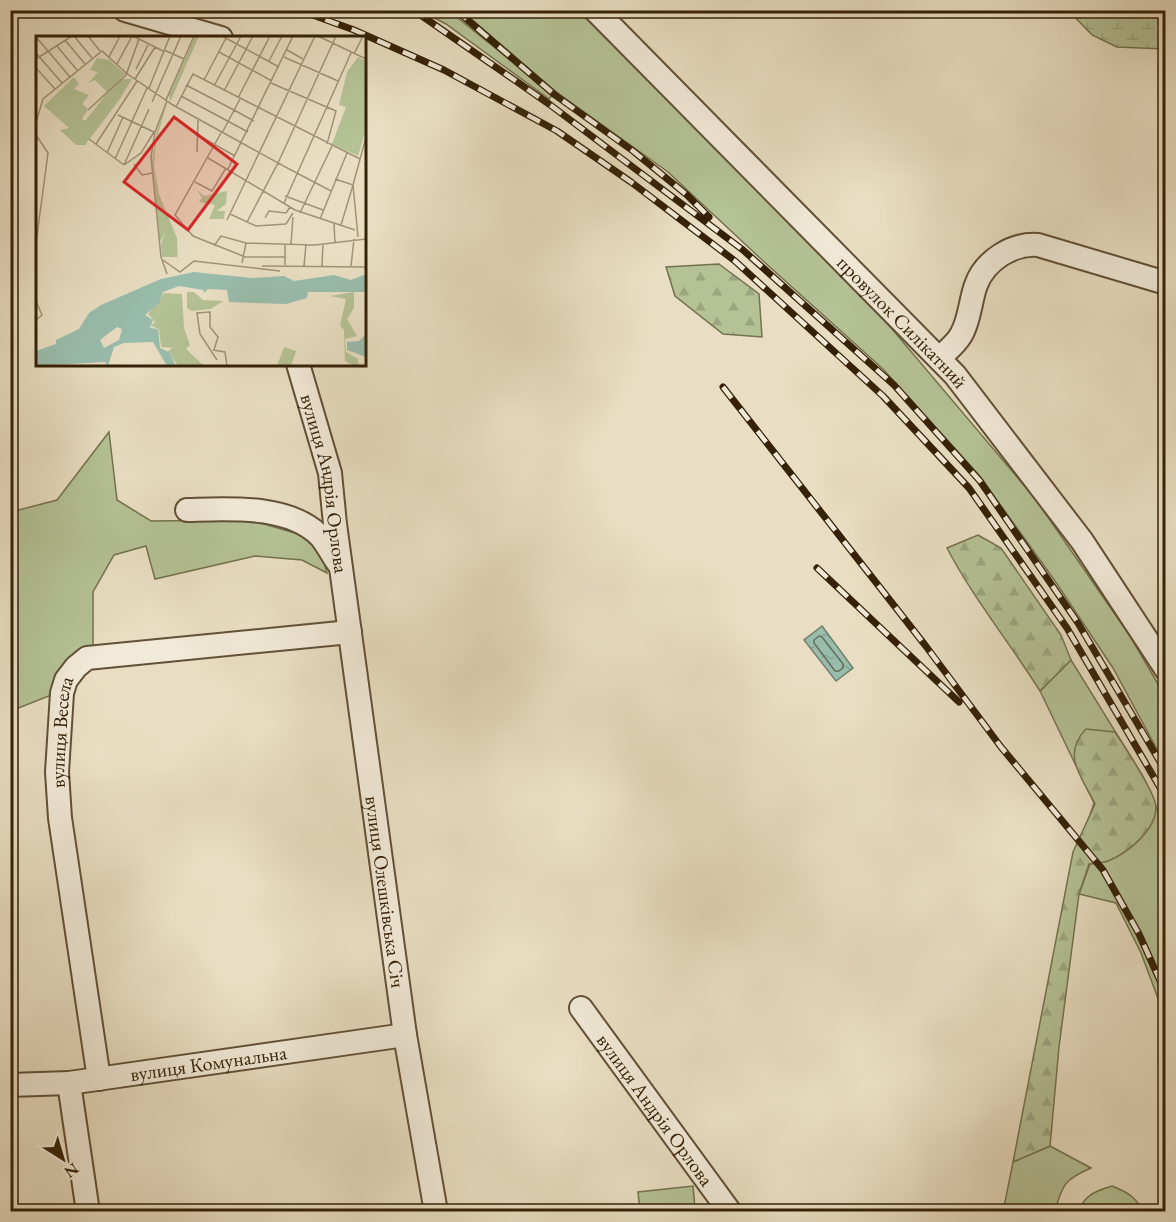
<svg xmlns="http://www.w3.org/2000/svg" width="1176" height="1222" viewBox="0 0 1176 1222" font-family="'EB Garamond',serif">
  <defs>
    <pattern id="forest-firs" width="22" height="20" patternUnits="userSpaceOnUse" patternTransform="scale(1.5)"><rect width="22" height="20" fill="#b4c296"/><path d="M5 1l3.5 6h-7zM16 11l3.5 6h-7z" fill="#9ba680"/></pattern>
    <pattern id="wetland-marsh" width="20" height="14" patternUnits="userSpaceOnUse" patternTransform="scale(1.5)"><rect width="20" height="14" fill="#b4c296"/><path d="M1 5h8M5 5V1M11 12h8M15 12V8" fill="none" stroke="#9ba680"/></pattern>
    <pattern id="water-ripples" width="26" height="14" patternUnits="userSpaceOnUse" patternTransform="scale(1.5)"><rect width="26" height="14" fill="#99bdad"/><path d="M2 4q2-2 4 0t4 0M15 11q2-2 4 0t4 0" fill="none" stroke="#84a293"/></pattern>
  </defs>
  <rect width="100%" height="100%" fill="#e9dec3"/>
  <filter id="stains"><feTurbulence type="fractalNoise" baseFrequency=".00333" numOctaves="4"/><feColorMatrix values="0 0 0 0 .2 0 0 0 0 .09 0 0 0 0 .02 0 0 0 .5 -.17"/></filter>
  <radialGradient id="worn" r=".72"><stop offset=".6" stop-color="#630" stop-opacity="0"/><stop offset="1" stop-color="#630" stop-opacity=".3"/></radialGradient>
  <path fill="#b4c296" stroke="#74724e" stroke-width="1.5" d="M421,11h28l104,83 -4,5 -103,-75z
    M462,11h121l293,299 158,187 96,139 35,60v68l-52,-96 -58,-87 -76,-106 -96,-106 -122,-110 -93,-87 -113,-81z
    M109,432l8,68 34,21 99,-1 59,17 15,25 3,11 -25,-13 -47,-4 -100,23 -9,-33 -32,9 -21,37v54l-35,29 -9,21 -38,15v-199l46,-12z
    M1071,660l73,118 21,50v189l-24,-64 -25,-50 -37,-9 11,-30 18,-3 -20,-40 6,-18 -54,-112z
    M1050,1146l41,22c-26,11 -29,17 -36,43l-52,1 10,-50z
    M693,1186l2,22 -31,3h-24l-2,-19z
    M1112,1186c15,6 24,11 31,25h-64c5,-16 17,-20 33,-25z"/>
  <path fill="url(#forest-firs)" stroke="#74724e" stroke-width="1.5" d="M719,264l40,30 3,43 -39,-3 -48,-38 -9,-29z
    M978,535l23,13 60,87 10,25 -31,31c-30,-48 -67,-93 -93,-143z
    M1086,729l29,3c9,14 41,61 41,75 0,23 -28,46 -48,54 -6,2 -13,2 -19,3l-10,30 -20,153 -9,99 -37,16 60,-310 22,-48c-13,-27 -34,-49 -9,-75z"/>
  <path fill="url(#wetland-marsh)" stroke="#74724e" stroke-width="1.5" d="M1069,11h96v38l-48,-2 -25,-12z"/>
  <path fill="url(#water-ripples)" stroke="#717f6b" stroke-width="1.5" d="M822,626l31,42 -17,13 -32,-41z"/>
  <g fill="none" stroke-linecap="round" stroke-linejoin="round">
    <path stroke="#676f5a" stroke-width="1.5" d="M819,636l3,1 21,27v4l-4,3h-4l-21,-28v-3z"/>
    <defs>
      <g id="minor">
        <path d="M125,10l96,28"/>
        <path id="s1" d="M595,10l360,365 127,166 84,128"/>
        <path d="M939,358c8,-7 17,-14 22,-23 9,-15 9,-34 15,-50 9,-25 37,-42 62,-40l128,38"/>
        <path id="s2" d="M298,364l32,109 5,51 70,511 31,177"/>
        <path d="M187,510c41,-1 101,-6 133,26 7,8 12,19 18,27"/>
        <path id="s3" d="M581,1008l149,204"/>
        <path id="s4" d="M99,1079l-39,-261 -3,-46 5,-79 4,-13 10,-13 11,-9 263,-26"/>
        <path d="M69,1083l19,129"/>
        <path id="s5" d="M10,1085l59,-2 336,-48"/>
      </g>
    </defs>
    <use href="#minor" stroke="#625036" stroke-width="26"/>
    <use href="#minor" stroke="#f1ead8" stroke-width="22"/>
    <defs>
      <path id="rail" d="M299,10l55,20 90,40 113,61 74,51 104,79 148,135 86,92 98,140 99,170
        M412,10l10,6 127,88 194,146 151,135 86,96 98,142 88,149
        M456,10l99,85 78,56 54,44 22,22
        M723,387l202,258 76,102 102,123 36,64 27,60
        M817,568l142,134"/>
    </defs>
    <use href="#rail" stroke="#352107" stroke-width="7"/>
    <use href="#rail" stroke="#f1ead8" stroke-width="4.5" stroke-dasharray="14" stroke-linecap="butt"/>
  </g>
  <g text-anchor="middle" stroke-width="6" stroke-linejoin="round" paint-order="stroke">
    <g font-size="20" fill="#352107" stroke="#f1ead8">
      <text dy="7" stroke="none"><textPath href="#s1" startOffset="438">провулок Силікатний</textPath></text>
      <text dy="7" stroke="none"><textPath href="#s2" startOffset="123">вулиця Андрія Орлова</textPath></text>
      <text dy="7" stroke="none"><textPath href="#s4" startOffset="350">вулиця Весела</textPath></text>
      <text dy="7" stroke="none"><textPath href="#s2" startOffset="536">вулиця Олешківська Січ</textPath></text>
      <text dy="7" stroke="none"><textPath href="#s5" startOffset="200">вулиця Комунальна</textPath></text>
      <text dy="7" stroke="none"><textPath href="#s3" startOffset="126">вулиця Андрія Орлова</textPath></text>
    </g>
  </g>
  <g transform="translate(36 36)">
    <rect width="330" height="330" fill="#e9dec3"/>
    <path d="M159,0h4l-29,66 -1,-7zM38,41l5,7 -5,5 15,6 -7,9 6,5 -6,10 3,2 24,-30 1,7 4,-4 2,8 4,-3 -35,46h-9l-16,-15 9,-2 -25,-22zM131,67l-11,38 -2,24 5,29 18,44 1,30v-11h-16l-1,-13 4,-11 -5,9 -8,-81 5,-31zM161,154l7,6 23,-5 -1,13 -9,7h8l-1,8h-15l6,-14 -16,-3 3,-4zM248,311l12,4 -5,15h-14z" fill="#b4c296"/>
    <path d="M61,22l12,2 16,14 -18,18 -12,-12 -7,3 10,-11 -8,-2zM86,43h10l-12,20 -7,5 1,-9 -4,4 -1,-8zM151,256h7l9,8 20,1 -12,8 -20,2 -4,-3zM318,256v16l-7,11 10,17 -12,3 1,13 12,7 1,6h-7l-7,-4 -1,-31 -4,-4 6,-27 -16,-3zM128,257l18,1 2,34 6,17 -4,4 -25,-2 -2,-18 -8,-3 4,-4 -7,-8z" fill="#b4c296"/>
    <path d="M139,310l9,1 20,19h-26l-10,-15z" fill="#b4c296"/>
    <path d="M322,21l8,4v69l-8,26 -26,-12 14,-37 -7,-2 8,-33z" fill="#b4c296"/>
    <path d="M158,236l58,6 32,-2 10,5 40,-6 17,5 15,-6v18h-58l-1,6 -21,6 -57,-2 -2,-12 -19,-1 -4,4 -1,-3 -24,-4 -16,6 -4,11 -14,12 8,5 -3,8 8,1 2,19 9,4 7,14h-9l-14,-24 -29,1 -10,4 -6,19 -3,-4 -69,4v-15l20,-7v-4l23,-11 10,-16 12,-8 60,-26zM81,291l5,2 -3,11 -15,8 -4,-8zM330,298v23l-19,-7v-8l12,-1z" fill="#99bdad" fill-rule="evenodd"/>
    <path fill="none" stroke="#99bdad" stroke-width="3" d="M0,323l23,-10 89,-59 26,-9 192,4"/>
    <path fill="none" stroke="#a19278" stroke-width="1.5" d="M38,0l18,22M52,0l12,15M97,0l30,15M186,0l57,31M282,0l48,23M0,1l34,40M29,4l20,24M21,10l20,24M128,14l20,9M251,14l16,9M183,16l53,29M0,17l26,30M318,18l9,-18M73,21l11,-21M248,21l54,24M0,23l36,-23M233,25l13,-25M81,28l15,-28M0,32l19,21M100,33l13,-26M99,43l20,-32M168,44l22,-42M235,47l65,28 -9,33M150,49l48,25M178,50l27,-50M113,52l21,-52M188,55l29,-55M145,60l67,36M202,62l32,-62M130,64l28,-64M116,66l29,-66M140,71l17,-33 167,85M52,74l38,-35 13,-36M198,74l20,11M82,79l36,17M0,86l7,-23 59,-48 24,22 47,32 105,58 58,-127M185,97l-46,82 18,21 50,20M186,97l18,-34M0,99l12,18 -12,90M162,99l37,21M53,103l35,26M60,108l41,-63M161,116l1,-32M71,117l16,-36M172,122l87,52 60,20M79,123l32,-71M98,128l8,11 10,-2M88,129l25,-56M88,129l17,-12 13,-21M192,133l65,-133M299,143l18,6 -12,40M159,146l17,9 14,-23M249,160l38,14M248,167l67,-150M264,177l32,-67M194,178l26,12 30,-2 7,-11M229,182l4,-7 17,2 4,-6M284,183l27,-66M191,184l88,-184M211,186l31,-59 53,28M298,187l1,20M322,201l-5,-52 13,-48M255,208l2,-27M178,210l7,-10 25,7 69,2 51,-6M207,221h42M127,224l17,12 14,-11 86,10M206,227l4,-20M249,229v-21M226,230l104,1M268,230l2,-22M286,230l1,-22M315,230l3,-27M131,238l-6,-17 -10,-100 4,-25 12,-31M0,265l6,14 -6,5M177,314l12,2 2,14M178,314l4,-13 -8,-10v-15l-13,1 3,21 17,26"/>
    <path fill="#d62828" fill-opacity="0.15" stroke="#d62828" stroke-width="3" d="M138,81l63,47 -49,66 -64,-48z"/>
    <rect width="330" height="330" fill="none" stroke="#352107" stroke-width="3"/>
  </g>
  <rect width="1176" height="1222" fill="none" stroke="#e9dec3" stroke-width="36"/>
  <rect x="12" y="12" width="1152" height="1198" fill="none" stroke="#352107" stroke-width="3"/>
  <rect x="18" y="18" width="1140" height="1186" fill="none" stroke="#352107" stroke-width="1.5"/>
  <g transform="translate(63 1159) rotate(143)" stroke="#f1ead8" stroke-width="4.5" paint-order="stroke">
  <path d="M0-4.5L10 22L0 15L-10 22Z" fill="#352107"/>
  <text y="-9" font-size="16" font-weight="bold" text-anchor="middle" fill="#352107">N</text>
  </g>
  <rect width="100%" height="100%" filter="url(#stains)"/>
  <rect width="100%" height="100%" fill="url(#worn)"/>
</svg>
